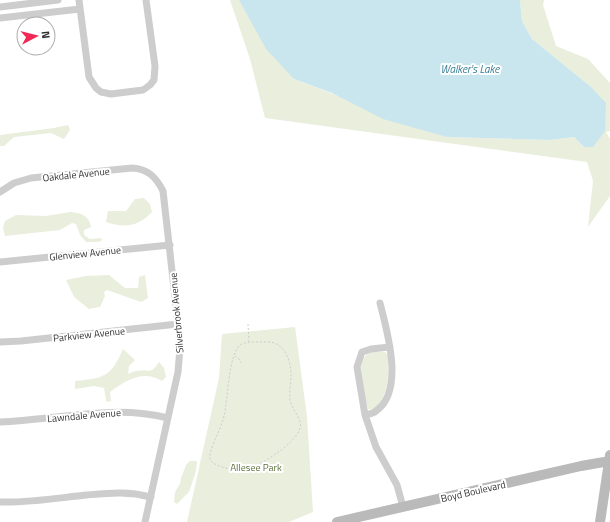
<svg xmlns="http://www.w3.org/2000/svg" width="610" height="522" viewBox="0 0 610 522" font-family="'Titillium Web',sans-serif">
  <rect width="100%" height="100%" fill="#fff"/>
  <path fill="#e9eedd" d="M230,0h9l55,79 153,58 103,3 24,-3 10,10 6,-61 -58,-47 -10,-18 -2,-21h24l-1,5 13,41 32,13 22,24v48l-4,1 4,7v57l-22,31 5,-46 -6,-19 -322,-44 -15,-59z
    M68,125l2,5 -6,9 -13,-6 -37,4 -10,9h-4v-11l54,-7z
    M144,198l6,6 2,8c-14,15 -28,16 -46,10l2,-11h18l9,-12z
    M70,212c11,1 19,3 21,15l-7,3v5l6,4 11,-1 1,2 -3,2h-13l-6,-7 -4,-11 -4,-1 -12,7 -55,6 -2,-8 2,-7 11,-6 30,1z
    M109,275l16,13h13l1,-11 6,-2 3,23 -7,4 -34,-12 -3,2 1,4 -5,11 -11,2 -15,-12 -8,-17 20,-4z
    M295,327l12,90 6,95 -24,10h-102l32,-144 3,-44z
    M123,349l12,11 -6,6 -1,8c2,-1 6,-3 9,-3 12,-2 14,4 22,-9l5,6 2,9 -4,4c-19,-12 -37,0 -52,11l1,9 -4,1 -1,-2 -2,-12 -10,-2 -19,3v-8c29,-3 36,-4 48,-32z
    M369,352h16l3,3c0,18 2,35 -10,50 -3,4 -5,5 -10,4 -4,-17 -15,-43 1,-57z
    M190,461h7l-1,10 -7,21 -12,12 -3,-2 1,-10 5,-8 1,-6 5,-13z"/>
  <path fill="#c9e6ef" d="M239,0h281l2,21 10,18 58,47 16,17 -1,28 -12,16h-9l-10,-10 -24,3 -103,-3 -64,-18 -51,-26 -38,-14 -28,-30z"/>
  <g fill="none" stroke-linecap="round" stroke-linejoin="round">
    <path stroke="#cdcdcd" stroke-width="1" stroke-dasharray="2 2" stroke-linecap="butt" d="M248,324l1,18
      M268,342c16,0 23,18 23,33 0,8 -2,17 -1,25 1,9 13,19 10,28 -4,15 -38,37 -52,40 -11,3 -30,1 -38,-8v-6c3,-13 11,-25 14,-38 4,-16 4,-60 16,-71 5,-4 22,-3 28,-3z
      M235,356l4,3 2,4"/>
    <path stroke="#cdcdcd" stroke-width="7" d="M79,0l10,77 7,11 5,4 10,2 32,-4 7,-5 4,-5 1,-14 -9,-66
      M0,7l58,-7
      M0,18l80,-9
      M0,192l14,-9 17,-5 101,-10c16,1 24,9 31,23l15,133 2,24 -2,24 -33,150
      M0,262l170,-17
      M0,342l21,-1 157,-17
      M390,347l-19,2 -9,3 -5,15 8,48 11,32 21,38 6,22
      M365,415c4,-1 8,-1 11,-4 29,-20 11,-80 4,-108
      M0,422c56,-2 113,-18 168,-4
      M0,502c29,1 58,-4 86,-7 24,-2 41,-4 65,2"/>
    <path stroke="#bababa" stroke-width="10" d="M337,522l244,-56 29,-5
      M600,522l10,-67"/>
  </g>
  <g text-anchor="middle" stroke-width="4" stroke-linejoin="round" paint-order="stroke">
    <g font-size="10" fill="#303030" stroke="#fff">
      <text transform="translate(76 174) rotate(-6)" y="4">Oakdale Avenue</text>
      <text transform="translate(85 253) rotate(-6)" y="4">Glenview Avenue</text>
      <text transform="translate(176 313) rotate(-95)" y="4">Silverbrook Avenue</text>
      <text transform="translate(89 334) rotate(-6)" y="4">Parkview Avenue</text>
      <text transform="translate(84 415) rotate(-5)" y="4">Lawndale Avenue</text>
      <text transform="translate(473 491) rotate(-13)" y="4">Boyd Boulevard</text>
    </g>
    <g font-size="10" fill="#5b703a" stroke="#fff">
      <text x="256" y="471">Allesee Park</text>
    </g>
    <g font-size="11" font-style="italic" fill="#367c92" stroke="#fff">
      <text x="470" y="73">Walker's Lake</text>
    </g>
  </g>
  <g transform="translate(36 36) rotate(83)"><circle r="19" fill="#ffffff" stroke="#acacac"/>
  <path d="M0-3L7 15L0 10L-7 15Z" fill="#f12856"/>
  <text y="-6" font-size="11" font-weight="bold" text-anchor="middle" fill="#303030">N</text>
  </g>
</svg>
